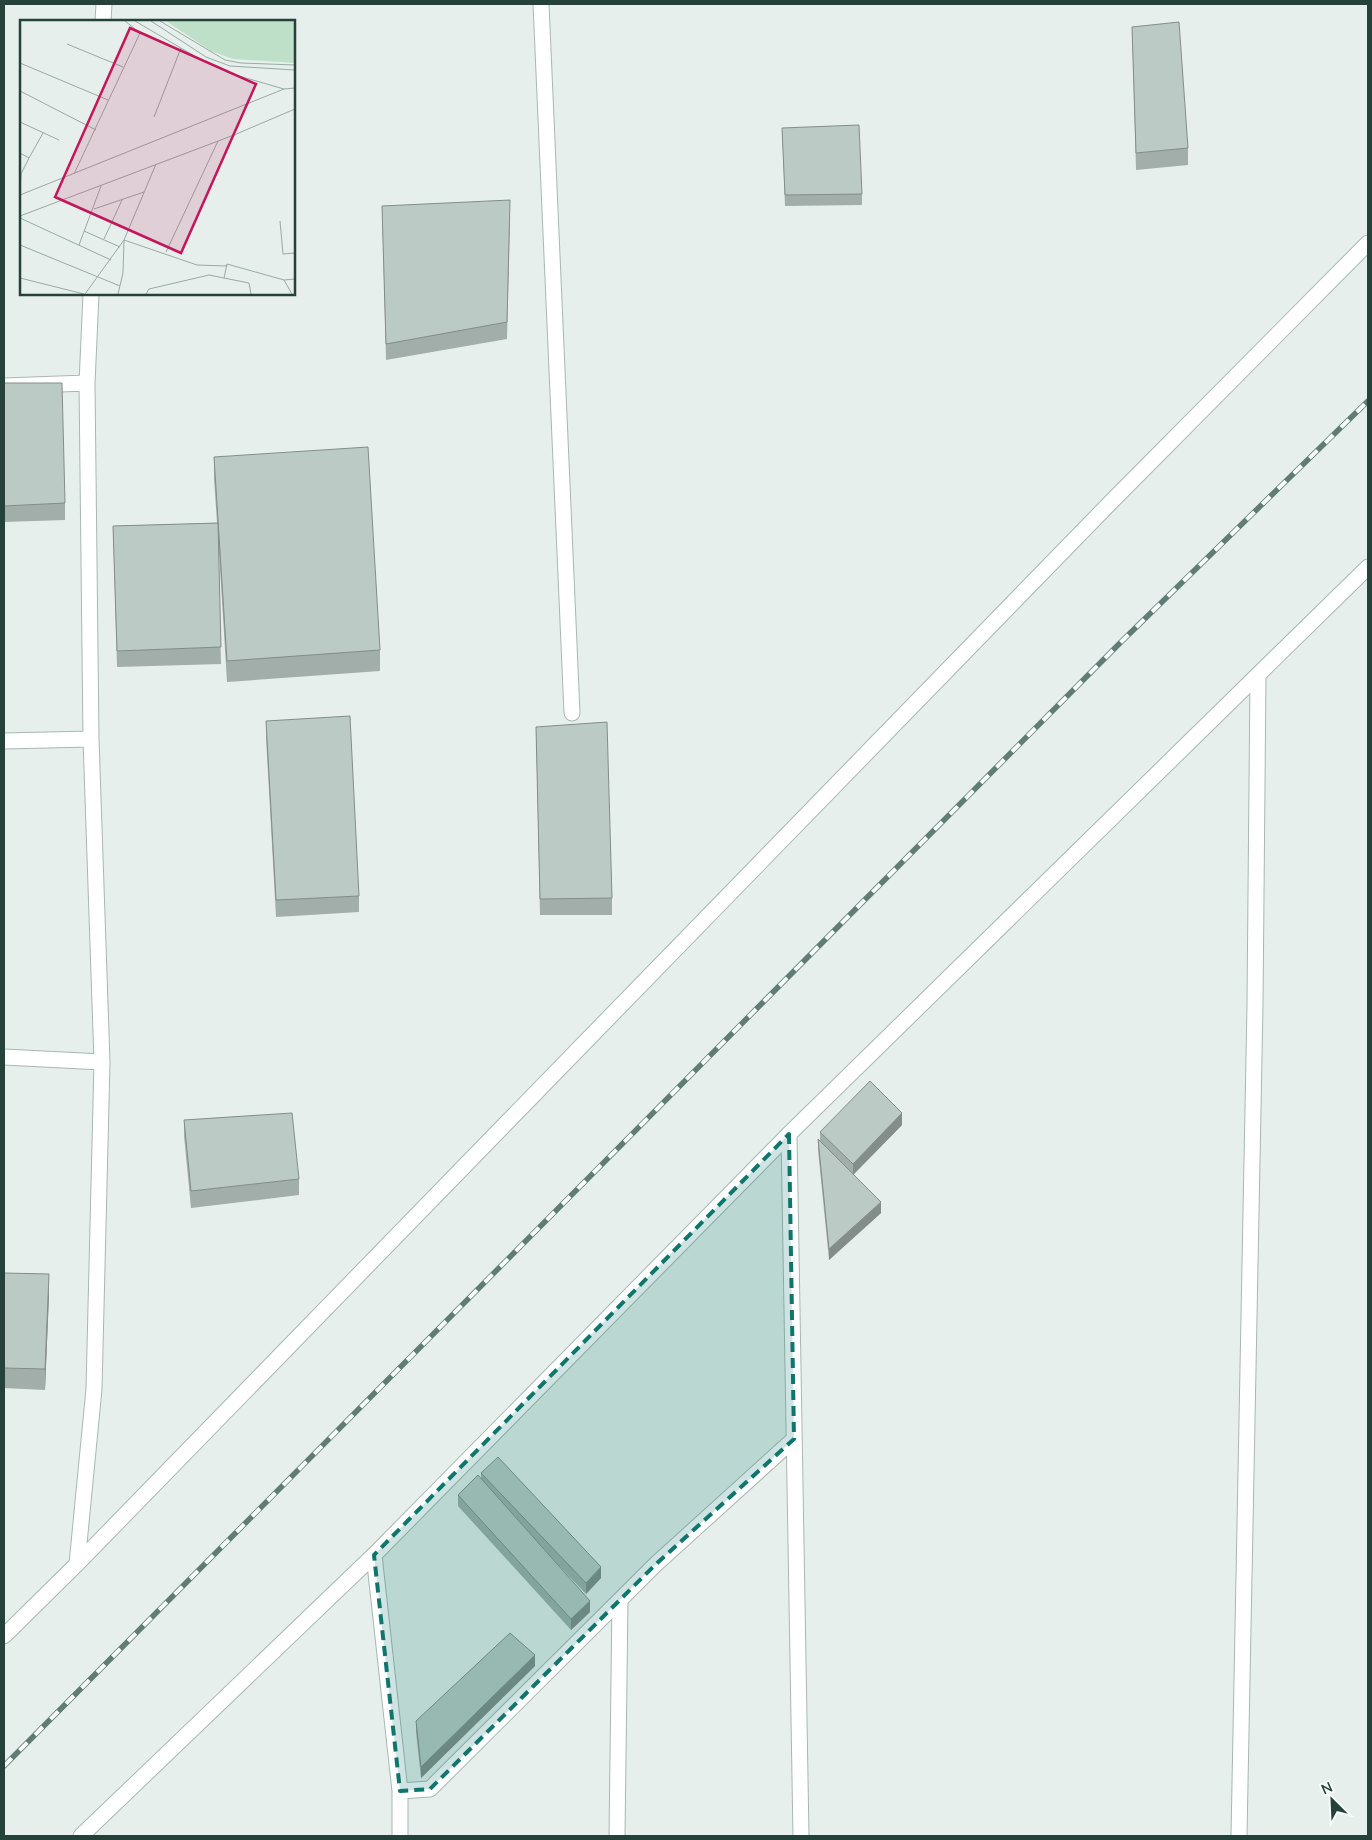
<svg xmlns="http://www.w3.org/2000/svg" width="1372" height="1840" viewBox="0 0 1372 1840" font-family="'Nunito Sans',sans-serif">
  <rect width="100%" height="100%" fill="#e6efeb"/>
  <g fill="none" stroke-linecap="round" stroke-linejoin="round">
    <defs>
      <path id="minor" d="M541,4l31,709
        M103,21l1,-17
        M4,386l83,-3
        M4,741l87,-2
        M4,1057l98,5
        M789,1134l12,702
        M374,1555l26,236v45
        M77,1564l17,-175 8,-327 -11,-323 -4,-356 4,-89
        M4,1636l73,-72 1033,-1061 258,-260
        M400,1791l30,-2 226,-225 138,-125
        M617,1836l3,-236
        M1239,1836l16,-831 3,-330"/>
      <path id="tertiary" d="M81,1836l293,-281 415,-421 579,-567"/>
    </defs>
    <use href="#minor" stroke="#a8b8b2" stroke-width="17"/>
    <use href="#tertiary" stroke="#a8b8b2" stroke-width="17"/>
    <use href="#minor" stroke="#fff" stroke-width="15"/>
    <use href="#tertiary" stroke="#fff" stroke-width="15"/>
    <defs>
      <path id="rail" d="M4,1766l1117,-1124 247,-241"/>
    </defs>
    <use href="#rail" stroke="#5f7d75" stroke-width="5.5"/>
    <use href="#rail" stroke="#f7fbf9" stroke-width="4" stroke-dasharray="11" stroke-linecap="butt"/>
  </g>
  <path fill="#a1aea9" d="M1132,27l56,121v17l-52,5z
    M782,128l80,66v11l-77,1z
    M382,206l128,10 -3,123 -121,21z
    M4,383l61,120v17l-61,2z
    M214,457l166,193v21l-153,11 -9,-146 3,128 -104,3 -4,-141 104,-3 -3,-45z
    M266,721l93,175v16l-83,5 -10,-180z
    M536,727l76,171v17h-72z
    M184,1120l115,59v16l-108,13 -7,-72z
    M902,1125l-49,50 28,38 -52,47 -11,-110v-11l2,2v-9z
    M4,1273l45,22 -4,95 -41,-2z
    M481,1473l120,105 -15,16 -41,-43 45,61 -19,18 -113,-124v-11l23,-16z
    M535,1666l-114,112 -5,-46v-11z"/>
  <path fill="#838d89" d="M902,1113v12l-49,50v-11z
    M881,1202v11l-52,47v-11z
    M49,1274v21l-4,95v-21z
    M601,1567v11l-15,16v-11z
    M590,1601v11l-19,18v-11z
    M535,1655v11l-114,112v-11z"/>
  <path fill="#bbcac4" stroke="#838d89" d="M1179,22l9,126 -52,5 -4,-126z
    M859,125l3,69 -77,1 -3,-67z
    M510,200l-3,122 -121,22 -4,-138z
    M4,383h58l3,120 -61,3z
    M368,447l12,203 -153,11 -13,-204z
    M218,523l3,124 -104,4 -4,-125z
    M350,716l9,180 -83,4 -10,-179z
    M607,722l5,176 -72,1 -4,-172z
    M870,1081l32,32 -49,51 -33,-32z
    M292,1113l7,66 -108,12 -7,-71z
    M818,1139l63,63 -52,47z
    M4,1273l45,1 -4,95 -41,-1z
    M498,1457l103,110 -15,16 -105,-110z
    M478,1475l112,126 -19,18 -113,-124z
    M510,1633l25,22 -114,112 -5,-46z"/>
  <path fill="#0f766e" fill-opacity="0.2" stroke="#0f766e" stroke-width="4" stroke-dasharray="10 6" stroke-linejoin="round" d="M789,1134l5,305 -138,125 -226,225 -30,2 -26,-236z"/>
  <g transform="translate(20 20)">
    <rect width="275" height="275" fill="#e6efeb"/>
    <path d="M146,1h129v42l-62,-4 -22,-8z" fill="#bfe0c8"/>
    <path fill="none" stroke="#98aaa4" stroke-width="1" d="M115,1l68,40 29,13 52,15 11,-1M131,1l55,36 24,9 65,4M140,1l65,39 16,3 54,2M47,24l56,23M0,43l88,37M0,71l76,39M134,97l27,-69M0,102l39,18M0,133l9,5 -8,16 -1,21M9,138l14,-25M54,154l66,-141 -15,-12M0,175l264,-106M74,189l50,-17M0,196l214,-81 61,-26M0,198l91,42M260,201l3,33 12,-1M64,211l36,16M84,219l18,-39M104,220l73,25 29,1 1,-2M0,225l100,41M59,225l22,-59M146,232l52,-111M0,258l64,16M204,258l3,-14 57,16M65,274l39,-54 32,-76M98,274l5,-21 1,-33M126,274l3,-5 60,-14 40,8 2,11M272,274l-8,-14 11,-1"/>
    <path fill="#c2185b" fill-opacity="0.15" stroke="#c2185b" stroke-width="2.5" d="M110,8l126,56 -75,169 -126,-56z"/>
    <rect width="275" height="275" fill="none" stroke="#24423a" stroke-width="2.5"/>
  </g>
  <rect width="1372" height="1840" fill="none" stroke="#24423a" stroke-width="10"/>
  <g transform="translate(1332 1800) rotate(336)" stroke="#f7fbf9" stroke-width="4" paint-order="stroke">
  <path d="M0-4L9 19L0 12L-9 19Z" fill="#24423a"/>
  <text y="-8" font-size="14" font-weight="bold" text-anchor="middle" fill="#24423a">N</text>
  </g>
</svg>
